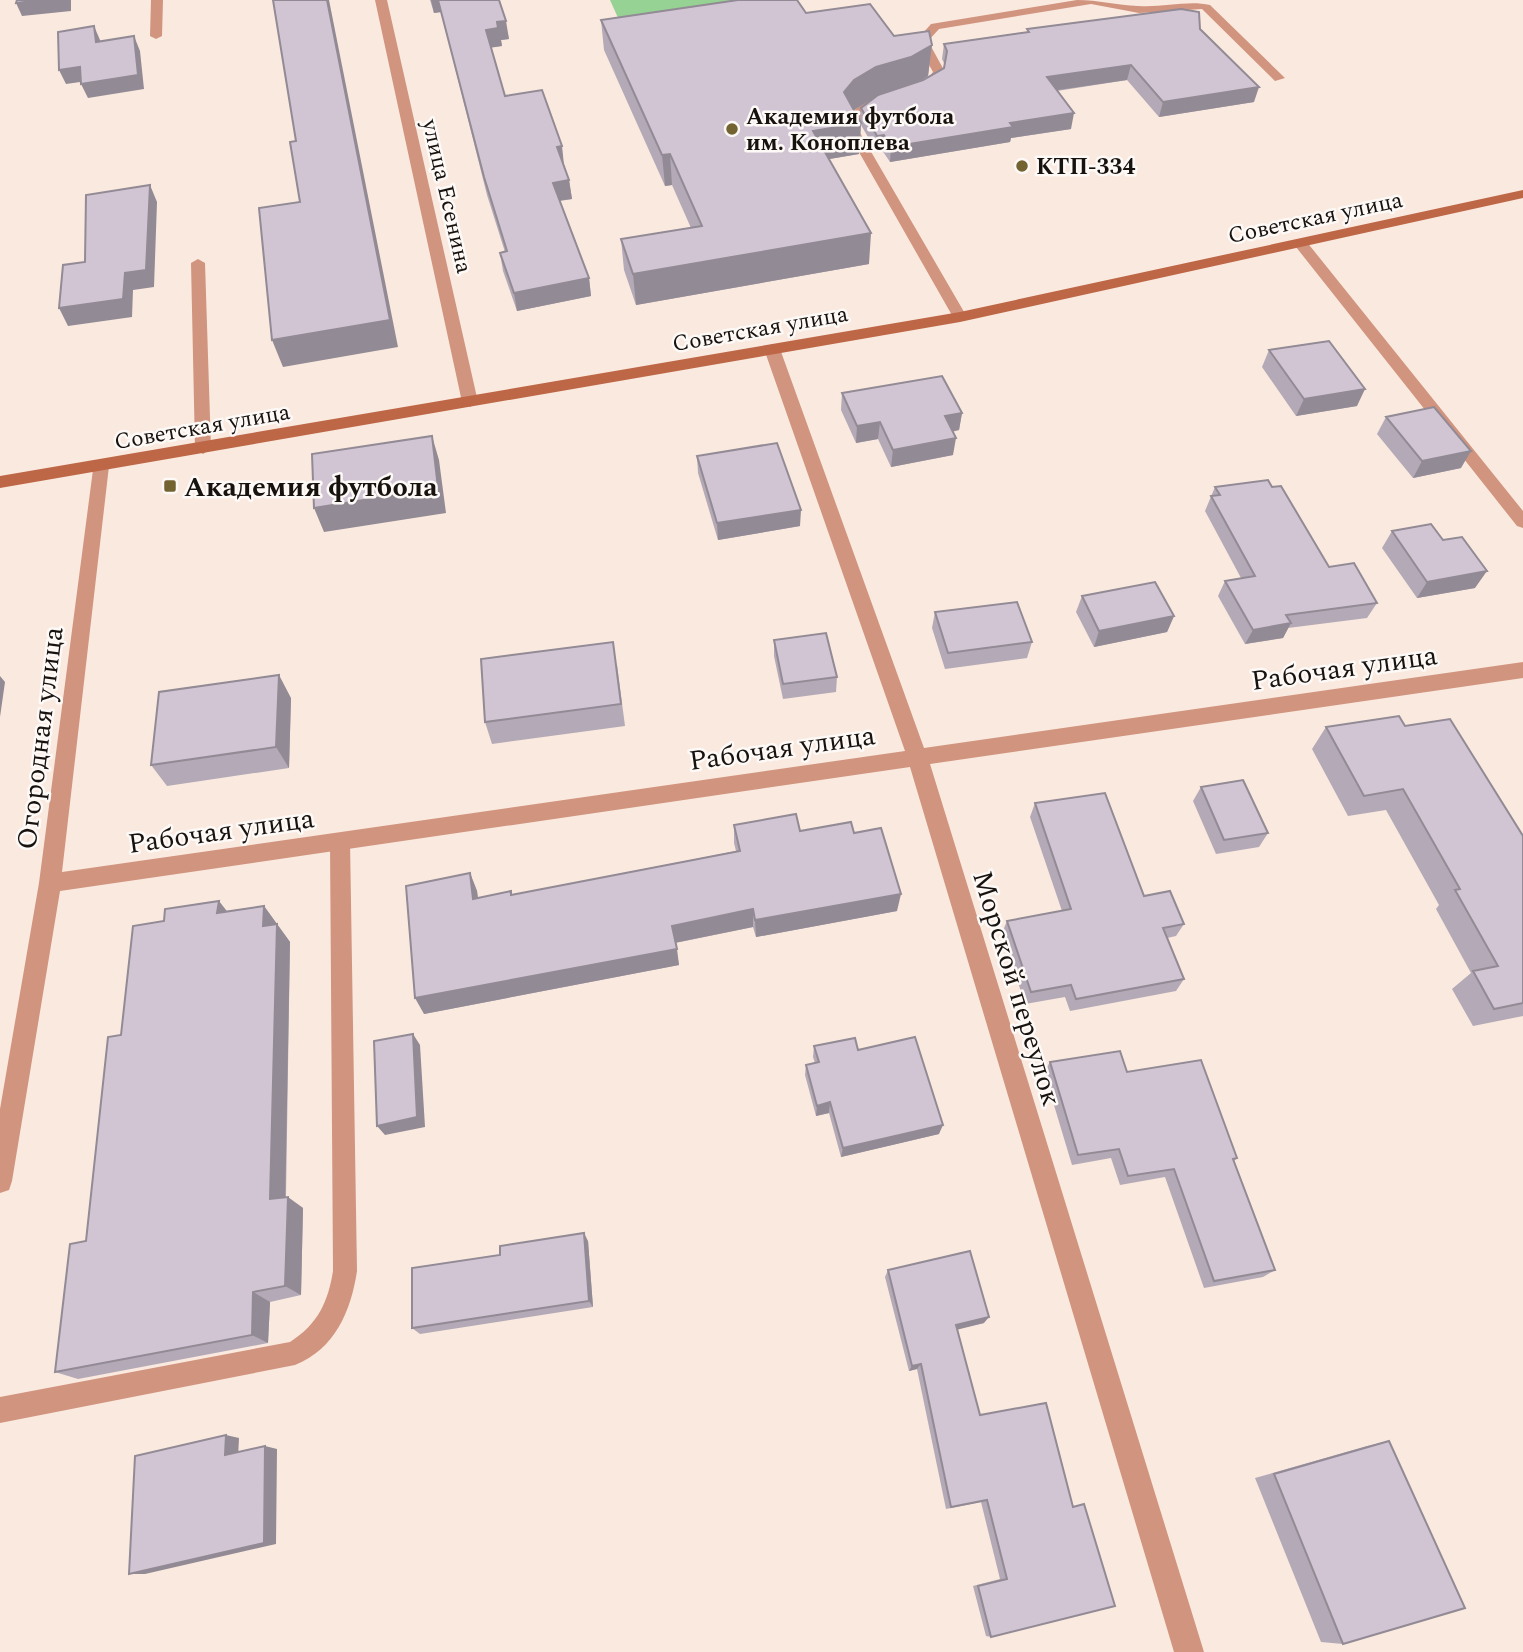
<svg xmlns="http://www.w3.org/2000/svg" width="1523" height="1652" viewBox="0 0 1523 1652" font-family="Spectral,serif">
  <rect width="100%" height="100%" fill="#fae9de"/>
  <path fill="#96d293" d="M610,0h156l-147,20z"/>
  <g fill="none" stroke-linecap="round" stroke-linejoin="round">
    <path fill="#d1947f" fill-rule="evenodd" d="M151,0h12l-1,36 -6,3 -6,-3z
      M1077,0c21,0 40,5 61,6 24,2 49,-6 72,-1l75,73 -10,3 -73,-72 -63,4 -48,-9 -152,25 -11,12 17,31 -17,22 -10,-3 15,-19 -17,-31 15,-17z
      M885,95l4,1v6l-27,14 -3,15 108,186 -2,3h-10l-2,-3 -106,-186c-2,-22 20,-31 38,-36z
      M1296,241h10l217,270v17l-6,-2 -221,-279z
      M198,259l7,4 6,186 -8,5 -8,-5 -4,-186z
      M340,833l7,2 3,6 7,430c-6,40 -22,78 -62,94l-295,58v-26l290,-55c28,-18 38,-40 43,-71l-3,-430 3,-6z"/>
    <path fill="#d1947f" fill-rule="evenodd" d="M375,0h12l91,402 -8,5 -8,-5z
      M772,344l8,5 144,399 599,-86v16l-593,86 274,888h-30l-264,-885 -850,124 -48,290 -3,9 -9,3v-84l39,-226 55,-421h12l3,4 -47,406 843,-121 -141,-402z"/>
    <path fill="#bd6747" fill-rule="evenodd" d="M1523,190v8l-563,124 -960,166v-12l960,-164z"/>
  </g>
  <path fill="#b4a9b6" fill-rule="evenodd" d="M430,0h69l10,39 -8,1 1,6 -11,1 14,49 59,69 5,15 3,19 -12,2 29,77 2,18 -74,15 -14,-40 -3,-18 5,-1 -18,-57 -46,-183 -7,1z
    M806,13l126,32 -4,31 -10,6 26,-14 1,-3 -3,-6 2,-15 83,-12v-3h173l54,73 -95,15 -32,-37 -70,11 14,38 -60,9 -1,4 -120,20 -8,-12 -6,1 -15,-26 -2,29 -30,5 40,105 -233,41 -12,-35 -3,-31 70,-11 -19,-43 -7,1 -61,-136 -3,-30zM875,97l-14,11 -1,13 -6,-11z
    M1269,350l88,56 -61,10 -34,-49z
    M842,393l120,20 -3,17 -7,2 1,23 -62,12 -13,-28 -22,4 -15,-33z
    M1386,417l75,51 -48,10 -36,-44z
    M697,456l103,70 -82,14 -20,-67z
    M1215,487h57l57,80 48,36 -10,15 -79,10 -5,10 -38,6 -27,-48 7,-15 16,-3 -36,-67z
    M1392,531l83,57 -58,10 -35,-50z
    M1082,596l92,20 -7,16 -73,15 -18,-35z
    M935,612l97,30 -5,16 -82,11 -13,-41z
    M774,640l63,37 -1,15 -53,7 -9,-43z
    M617,665l8,61 -133,18 -7,-22z
    M291,698l-2,70 -122,18 -16,-21z
    M1405,726l118,110v180l-50,10 -21,-37 19,-16 -35,-64 3,-4 -53,-95 -38,6 -36,-67 14,-22z
    M1201,787l67,46 -9,14 -43,7 -23,-53z
    M1035,803l109,93 40,28 -8,12 -9,2 17,41 -8,12 -106,20 -5,-14 -40,7 -23,-71 5,-12 55,-10 -32,-94z
    M734,825l66,6 54,2 43,78 -141,26 -3,-10 -78,16 4,22 -255,49 46,-141 7,18 1,7 34,-3 224,-44 -2,-8z
    M264,906l26,36 -4,255 17,11 -2,87 -31,7 -2,41 -190,36 -23,-7 31,-131 35,-206 106,-124z
    M814,1046l44,4 81,84 -98,23 -12,-44 -13,3 -11,-41 1,-10 9,-2 -2,-6z
    M1050,1062l187,96 -3,3 41,109 -12,7 -59,11 -39,-111 -45,8 -9,-27 -39,7 -28,-93z
    M588,1241l5,66 -173,27 -8,-6z
    M888,1270l96,53 -27,6 23,86 93,92 -82,130 -5,-1 -13,-50 27,-7 -19,-77 -35,7 -29,-140 -8,2 -24,-94z
    M1389,1441l-46,203 -22,-2 -66,-164 112,-32z"/>
  <path fill="#928a94" d="M42,0h29v11l-49,5 -6,-13z
    M327,0h2l69,347 -115,20 -11,-27 118,-20z
    M431,0h7l3,12 -7,1z
    M506,21l3,18 -8,1 1,6 -13,2 -3,-18 11,-8z
    M94,26l6,14 3,17 -7,-15z
    M134,36l6,15 4,38 -56,9 -7,-14z
    M932,45l-4,31 -20,12 -34,10 -22,13 -8,-19 10,-12 22,-13z
    M1131,65l-4,15 -83,12 3,-15z
    M80,67l7,14 -21,3 -7,-14z
    M1259,87l-5,15 -95,15 4,-15z
    M1074,113l-3,16 -60,9 -1,4 -120,20 1,-15 119,-24z
    M861,123l-2,31 -47,8 1,-31z
    M884,135l-2,15 -6,1 1,-15z
    M562,146l2,19h-5l-2,-18z
    M670,154l2,31 -7,1 -3,-31z
    M569,180l3,19 -16,2 -3,-18z
    M150,185l7,17 -3,85 -21,3 -1,27 -64,9 -9,-18 66,-35z
    M871,233l-2,31 -233,41 -3,-31z
    M589,278l2,18 -74,15 -3,-18z
    M1365,389l-8,17 -61,10 8,-17z
    M962,413l-3,17 -17,3 3,-17z
    M880,422l-2,17 -22,4 1,-17z
    M432,436l7,24 7,53 -122,19 -10,-24z
    M956,438l-3,17 -62,12 2,-17z
    M1471,451l-10,17 -48,10 9,-17z
    M801,510l-1,16 -82,14 -1,-17z
    M1487,571l-12,17 -58,10 10,-16z
    M1174,616l-7,16 -73,15 5,-16z
    M1291,623l-8,15 -38,6 8,-14z
    M279,675l12,23 -2,70 -13,-21z
    M0,676l5,6 -5,35z
    M470,873l7,18 3,25 -7,-17z
    M901,894l-4,17 -141,26 -1,-17z
    M219,901l14,18 -16,-6z
    M264,906l26,36 -5,269 -15,-12 -7,-273z
    M753,909v18l-79,16 -2,-17z
    M677,949l2,16 -255,49 -9,-16z
    M413,1034l7,11 5,82 -40,8 -8,-9z
    M830,1102l-1,11 -13,3 1,-10z
    M943,1125l-4,9 -98,23 2,-9z
    M288,1197l15,11 -2,87 -16,-9z
    M584,1233l4,8 5,66 -4,-6z
    M253,1292l17,10 -2,41 -16,-8z
    M989,1317l-5,6 -32,8 4,-6z
    M921,1364l-4,5 -8,2 3,-5z
    M226,1435l13,3 -1,20 -13,-3z
    M265,1446l12,3 -1,95 -131,30h-16z"/>
  <path fill="#d1c5d4" stroke="#928a94" stroke-width="2" d="M17,0h25l-26,3z
    M273,0h54l63,320 -118,20 -13,-132 41,-6 -10,-60 6,-1z
    M438,0h61l7,21 -9,1 1,6 -12,2 19,66 37,-6 20,56 -5,1 12,33 -16,3 36,95 -75,15 -14,-40 7,-2 -23,-74z
    M738,0h59l9,13 64,-9 24,32 35,-5 3,14 -21,12 -35,10 -22,13 -10,12 17,31 -48,8 58,102 -238,41 -12,-35 81,-13 -32,-72 -8,1 -61,-135z
    M1181,9l18,3 1,17 59,58 -96,15 -32,-37 -84,12 27,36 -64,10 3,4 -122,20 -7,-12 -7,1 -16,-28 17,-13 45,-15 21,-12 3,-17 -3,-7 85,-12 -2,-3z
    M94,26l2,16 38,-6 4,39 -57,9 -1,-17 -21,3 -1,-38z
    M150,185l-4,85 -21,3 -2,26 -64,9 4,-43 22,-3 1,-67z
    M1329,341l36,48 -61,10 -35,-49z
    M942,376l20,37 -17,3 11,22 -63,12 -13,-28 -23,4 -15,-33z
    M1434,407l37,44 -49,10 -36,-44z
    M432,436l6,52 -124,20 -2,-54z
    M777,443l24,67 -84,13 -20,-67z
    M1268,480l4,7 9,-1 48,81 25,-4 23,40 -91,12 5,8 -38,7 -28,-49 30,-5 -44,-80 9,-1 -5,-8z
    M1431,524l12,16 19,-3 25,34 -60,11 -35,-51z
    M1155,582l19,34 -75,15 -17,-35z
    M1017,602l15,40 -84,11 -13,-41z
    M826,633l11,44 -54,7 -9,-44z
    M613,642l8,62 -136,18 -4,-63z
    M279,675l-3,72 -125,18 8,-73z
    M1399,716l6,10 45,-7 73,117v167l-29,6 -21,-38 25,-5 -43,-76 5,-1 -57,-100 -39,7 -38,-69z
    M1243,780l25,53 -44,7 -23,-53z
    M1105,793l39,103 26,-5 14,33 -21,4 21,51 -108,20 -5,-14 -40,7 -24,-71 64,-12 -36,-106z
    M796,814l4,17 51,-9 3,11 27,-5 20,66 -146,26 -2,-11 -81,17 5,23 -262,49 -9,-112 64,-13 3,26 38,-8v4l229,-44 -6,-26z
    M219,901l-2,12 47,-7 -1,20 14,-2 -7,275 18,-2 -3,89 -32,6 -1,43 -197,37 15,-128 16,-3 22,-204 13,-2 12,-109 31,-5 1,-12z
    M413,1034l4,83 -40,9 -3,-85z
    M915,1037l28,88 -100,23 -13,-46 -13,4 -11,-41 13,-3 -5,-16 41,-8 3,12z
    M1120,1051l7,21 74,-12 36,98 -4,1 42,111 -61,11 -40,-112 -46,7 -9,-27 -41,6 -28,-93z
    M584,1233l5,68 -177,27v-60l88,-13v-9z
    M970,1251l19,66 -33,8 24,90 66,-12 27,104 11,-3 31,102 -124,31 -13,-51 29,-7 -20,-79 -36,7 -30,-143 -9,2 -24,-96z
    M226,1435l-1,20 40,-9 -1,97 -135,31 6,-118z
    M1389,1441l76,167 -122,36 -69,-170z"/>
  <g fill="#736331" stroke="#fdf9f7" stroke-width="2.5">
    <circle cx="732" cy="129" r="7"/>
    <circle cx="1022" cy="166" r="7"/>
    <rect x="163" y="479" width="14" height="14" rx="3.5"/>
  </g>
  <g text-anchor="middle" stroke-width="5" stroke-linejoin="round" paint-order="stroke">
    <g font-size="23" font-weight="bold" fill="#18120e" stroke="#fdf9f7" text-anchor="start">
      <text x="746" y="124">Академия футбола<tspan x="746" dy="26">им. Коноплева</tspan></text>
      <text x="1036" y="174">КТП-334</text>
    </g>
    <g font-size="23" fill="#18120e" stroke="#fdf9f7">
      <text transform="translate(448 196) rotate(77)" y="8">улица Есенина</text>
      <text transform="translate(1315 217) rotate(-12)" y="8">Советская улица</text>
      <text transform="translate(760 328) rotate(-10)" y="8">Советская улица</text>
      <text transform="translate(202 426) rotate(-10)" y="8">Советская улица</text>
    </g>
    <g font-size="28" font-weight="bold" fill="#18120e" stroke="#fdf9f7" text-anchor="start">
      <text x="184" y="496">Академия футбола</text>
    </g>
    <g font-size="28" fill="#18120e" stroke="#fdf9f7">
      <text transform="translate(1344 667) rotate(-8)" y="10">Рабочая улица</text>
      <text transform="translate(39 738) rotate(-83)" y="10">Огородная улица</text>
      <text transform="translate(782 747) rotate(-8)" y="10">Рабочая улица</text>
      <text transform="translate(221 830) rotate(-8)" y="10">Рабочая улица</text>
      <text transform="translate(1018 988) rotate(73)" y="10">Морской переулок</text>
    </g>
  </g>
</svg>
